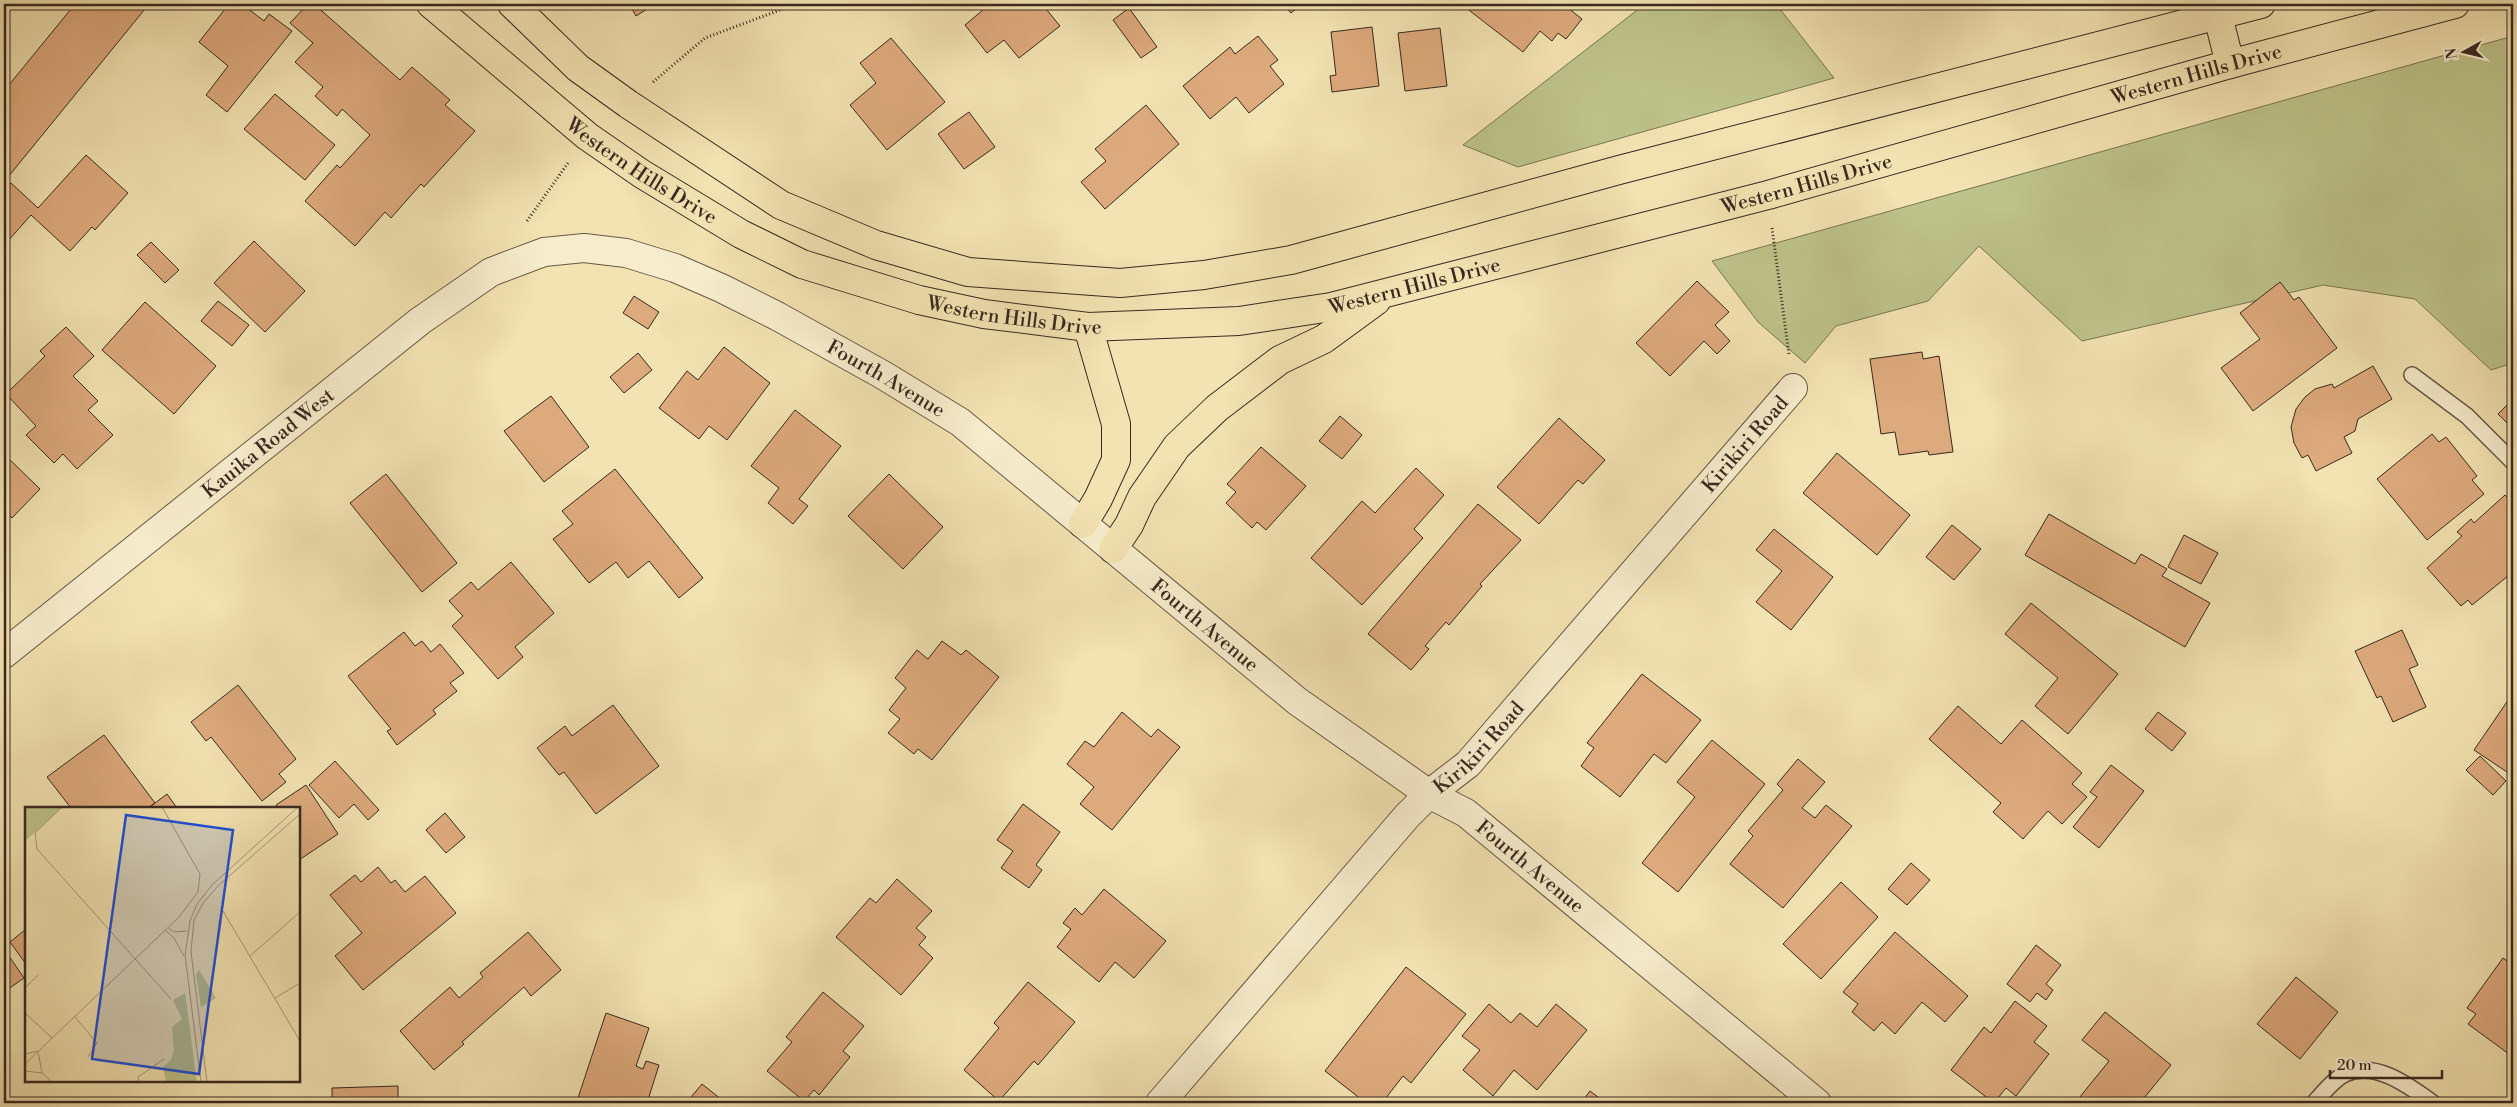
<svg xmlns="http://www.w3.org/2000/svg" width="2517" height="1107" viewBox="0 0 2517 1107" font-family="'Libre Bodoni',serif">
  <rect width="100%" height="100%" fill="#f3e3b2"/>
  <filter id="stains"><feTurbulence type="fractalNoise" baseFrequency=".004" numOctaves="4"/><feColorMatrix values="0 0 0 0 .2 0 0 0 0 .09 0 0 0 0 .02 0 0 0 .5 -.17"/></filter>
  <radialGradient id="worn" r=".72"><stop offset=".6" stop-color="#630" stop-opacity="0"/><stop offset="1" stop-color="#630" stop-opacity=".3"/></radialGradient>
  <path fill="#bdc38a" stroke="#7a7654" d="M1645,4h131l58,74 -316,89 -55,-22z
    M2513,36v327l-22,7 -76,-71 -92,-14 -241,56 -103,-95 -51,55 -92,25 -31,37 -47,-41 -46,-61z"/>
  <path fill="#ddaa7d" stroke="#38291f" d="M75,4h74l-145,178v-91z
    M229,4h13l22,17 5,-7 23,17 -65,81 -21,-17 22,-29 -29,-24z
    M308,4h6l86,76 12,-13 38,33 -5,5 30,26 -51,56 -3,-3 -30,34 -6,-6 -30,34 -50,-45 32,-36 3,3 30,-33 -28,-26 -5,7 -22,-20 8,-9 -28,-25 18,-19 -23,-20z
    M629,4h26l-19,12z
    M977,4h65l18,22 -41,32 -15,-18 -17,13 -22,-28 18,-15z
    M1283,4h19l-11,9z
    M1461,4h102l19,15 -16,20 -8,-6 -6,8 -12,-10 -17,21z
    M1129,8l28,39 -16,11 -28,-38z
    M1372,27l7,59 -47,6 -2,-16 6,-1 -5,-43z
    M1440,28l7,58 -42,5 -7,-58z
    M1258,36l20,24 -8,6 14,18 -35,29 -13,-16 -26,22 -27,-33 47,-39 5,7z
    M891,38l54,64 -58,48 -37,-45 26,-22 -16,-20z
    M275,94l60,51 -30,35 -61,-51z
    M1146,105l33,39 -74,65 -24,-27 25,-21 -11,-12z
    M969,112l26,35 -31,22 -26,-35z
    M86,155l42,38 -33,37 -3,-3 -22,24 -39,-36 -24,27 -3,-3v-48l7,-8 27,25z
    M254,241l51,50 -40,41 -51,-49z
    M151,242l28,28 -14,13 -28,-28z
    M1697,281l32,31 -14,13 15,16 -13,13 -13,-13 -34,35 -34,-33z
    M2280,282l14,18 5,-3 38,51 -84,63 -32,-43 39,-29 -20,-26z
    M634,296l25,16 -11,17 -25,-16z
    M218,301l31,24 -17,21 -31,-25z
    M145,302l71,64 -42,48 -72,-64z
    M66,327l28,29 -21,20 25,25 -10,9 25,25 -36,34 -14,-15 -9,9 -28,-28 10,-9 -30,-32 39,-38 -5,-5z
    M724,347l46,36 -43,57 -18,-14 -10,13 -40,-31 28,-37 11,9z
    M1922,352l1,7 16,-3 14,96 -24,3 -1,-4 -29,4 -4,-23 -14,2 -11,-75z
    M638,353l14,17 -28,23 -14,-16z
    M2373,366l19,33 -34,20 -3,12 -11,6 8,16 -36,18 -8,-16 -6,3 -8,-15 -3,-16 5,-18 9,-12 10,-8 17,-5 2,4z
    M551,396l38,51 -45,35 -40,-51z
    M2513,399v30l-15,-15z
    M795,410l46,36 -42,53 9,7 -15,18 -25,-21 11,-15 -28,-22z
    M1340,416l22,19 -20,24 -23,-18z
    M1559,418l46,42 -22,24 -5,-4 -39,44 -42,-37z
    M2432,434l7,8 7,-5 31,39 -5,4 12,14 -57,46 -50,-61z
    M1261,447l45,39 -40,44 -9,-8 -5,6 -26,-25 10,-11 -9,-8z
    M1837,453l73,62 -33,40 -74,-62z
    M4,454l36,35 -28,29 -8,-8z
    M1416,468l28,27 -30,34 9,9 -61,67 -51,-47 51,-57 13,12z
    M615,469l88,109 -24,20 -30,-37 -21,17 -12,-16 -27,21 -36,-44 20,-15 -11,-13z
    M386,474l71,89 -35,29 -72,-89z
    M889,474l54,53 -40,42 -55,-53z
    M2505,495l4,4 4,-4v77l-41,33 -4,-5 -7,6 -34,-38 35,-32 -5,-4 14,-13 3,4z
    M1478,504l43,36 -41,44 2,2 -33,39 -3,-3 -21,24 4,3 -18,21 -43,-36z
    M2049,514l86,50 6,-10 26,15 -5,7 48,27 -25,44 -160,-92z
    M1952,525l29,24 -27,31 -28,-23z
    M1774,529l59,48 -42,53 -35,-28 26,-31 -26,-21z
    M2184,535l34,18 -17,31 -33,-17z
    M511,562l43,51 -39,34 8,10 -25,22 -46,-53 11,-10 -14,-15 22,-19 7,8z
    M2031,603l87,71 -50,60 -33,-28 23,-28 -53,-44z
    M2402,630l16,35 -9,4 17,38 -33,15 -12,-26 -4,2 -22,-47z
    M404,632l11,14 7,-5 9,11 9,-8 24,29 -14,10 7,8 -24,19 3,4 -39,31 -10,-14 4,-2 -43,-53z
    M942,641l19,14 5,-5 33,27 -67,83 -14,-11 -4,5 -26,-21 12,-14 -11,-9 17,-22 -11,-10 22,-28 11,9z
    M1642,674l59,46 -35,43 -12,-9 -34,43 -39,-31 13,-18 -7,-5z
    M238,685l58,74 -17,15 7,8 -24,19 -51,-64 -5,4 -15,-19z
    M2513,693v83l-39,-26z
    M613,705l46,61 -63,48 -32,-42 -5,3 -22,-27 28,-22 7,10z
    M1958,706l43,38 21,-24 60,53 -10,11 15,13 -25,27 -14,-13 -25,28 -30,-27 8,-9 -72,-64z
    M1122,712l29,25 7,-8 22,18 -68,83 -32,-26 14,-17 -27,-23 18,-23 9,6z
    M2158,712l28,21 -14,18 -27,-22z
    M104,735l51,68 -7,5h-77l-24,-31z
    M1712,740l53,44 -87,108 -36,-29 53,-66 -18,-15z
    M2480,756l26,25 -13,14 -27,-25z
    M1798,759l27,23 -23,26 13,10 11,-13 26,21 -69,82 -53,-44 23,-28 -5,-5 35,-41 -6,-6z
    M335,761l44,49 -11,10 -14,-16 -15,14 -30,-33z
    M2111,765l33,26 -45,57 -26,-21 24,-30 -7,-5z
    M306,785l32,49 -39,26v-52h-21l-2,-3z
    M167,794l10,14h-29l7,-5z
    M1023,804l37,28 -24,33 6,5 -13,18 -28,-20 12,-17 -16,-11z
    M445,813l20,24 -19,16 -20,-23z
    M1911,863l19,17 -23,25 -19,-16z
    M378,867l13,16 4,-3 10,12 20,-16 31,37 -93,77 -28,-34 27,-23 -32,-38 25,-20 6,7z
    M897,879l35,32 -16,17 10,9 -7,8 14,13 -32,37 -65,-58 34,-39 6,5z
    M1841,882l37,35 -57,62 -38,-35z
    M1104,889l62,52 -32,37 -19,-16 -16,20 -42,-35 14,-18 -8,-6 12,-15 7,7z
    M26,929v35l-16,-22z
    M528,932l33,38 -30,26 -7,-9 -62,55 2,2 -30,26 -34,-39 50,-44 9,11 24,-21 -3,-4z
    M1895,932l73,64 -23,26 -23,-20 -27,32 -13,-12 -8,9 -22,-19 6,-8 -15,-12z
    M2036,945l25,20 -15,19 7,6 -7,10 -9,-7 -7,9 -23,-18z
    M4,949l20,29 -20,14z
    M2503,958l10,7v92l-45,-33 8,-10 -9,-6z
    M1406,967l60,47 -55,69 -8,-7 -21,27h-16l-41,-32z
    M2296,977l42,35 -38,47 -43,-35z
    M1028,982l47,40 -37,43 -4,-4 -35,40 -35,-31 35,-42 -5,-5z
    M823,992l41,34 -21,25 7,6 -31,38 -5,-5 -10,11 -37,-30 25,-29 -6,-5z
    M2015,1001l32,25 -13,16 15,12 -33,42 -10,-8 -12,15 -43,-33 33,-43 7,6z
    M1489,1004l22,19 9,-10 17,14 19,-23 31,26 -50,60 -23,-20 -21,26 -30,-26 17,-20 -18,-14z
    M2105,1012l66,53 -31,38h-65l34,-42 -27,-21z
    M606,1013l43,15 -13,38 7,3 3,-8 13,4 -12,38 -21,-6 -2,6 -47,-2z
    M702,1084l24,19h-40z
    M398,1086v17h-66v-15z
    M1590,1091l16,12h-25z"/>
  <g fill="none" stroke-linecap="round" stroke-linejoin="round">
    <defs>
      <path id="lane" d="M2412,375l55,41 46,46
        M2314,1103c8,-9 20,-24 31,-29 30,-14 64,12 88,29"/>
      <g id="street">
        <path id="s1" d="M4,654l416,-333 71,-49 53,-20 40,-4 42,5 49,15 46,20 56,28 106,59 77,47 337,279 132,93 37,19 351,290"/>
        <path id="s2" d="M1160,1103l247,-287 22,-22 39,-30 325,-376"/>
      </g>
      <g id="highway">
        <path id="s3" d="M431,4l156,132 55,38 99,60 61,30 117,36 65,14 104,13 151,-6 92,-14 437,-112 462,-131 225,-60"/>
        <path d="M512,4l66,64 50,36 153,101 95,40 92,27 152,11 84,-8 87,-15 328,-90 642,-166"/>
        <path d="M2218,16l12,48"/>
        <path d="M1083,524l15,-25 18,-39v-36l-28,-97"/>
        <path d="M1113,549l16,-24 13,-28 35,-51 40,-38 63,-48 44,-21 52,-38"/>
      </g>
    </defs>
    <use href="#lane" stroke="#675844" stroke-width="18"/>
    <use href="#street" stroke="#675844" stroke-width="30"/>
    <use href="#highway" stroke="#38291f" stroke-width="30"/>
    <path stroke="#38291f" stroke-width="3" stroke-dasharray="1 2.5" stroke-linecap="butt" d="M653,82l52,-44 91,-34
      M527,221l41,-58
      M1772,228l17,127"/>
    <use href="#lane" stroke="#f7edcd" stroke-width="15"/>
    <use href="#street" stroke="#f7edcd" stroke-width="28"/>
    <use href="#highway" stroke="#f3e3b2" stroke-width="28"/>
  </g>
  <g text-anchor="middle" stroke-width="4" stroke-linejoin="round" paint-order="stroke">
    <g font-size="20" fill="#38291f" stroke="#f7edcd">
      <text dy="7" stroke="none"><textPath href="#s3" startOffset="1889">Western Hills Drive</textPath></text>
      <text dy="7" stroke="none"><textPath href="#s3" startOffset="269">Western Hills Drive</textPath></text>
      <text dy="7" stroke="none"><textPath href="#s3" startOffset="1484">Western Hills Drive</textPath></text>
      <text dy="7" stroke="none"><textPath href="#s3" startOffset="1079">Western Hills Drive</textPath></text>
      <text dy="7" stroke="none"><textPath href="#s3" startOffset="674">Western Hills Drive</textPath></text>
      <text dy="7" stroke="none"><textPath href="#s1" startOffset="1048">Fourth Avenue</textPath></text>
      <text dy="7" stroke="none"><textPath href="#s1" startOffset="338">Kauika Road West</textPath></text>
      <text dy="7" stroke="none"><textPath href="#s2" startOffset="882">Kirikiri Road</textPath></text>
      <text dy="7" stroke="none"><textPath href="#s1" startOffset="1452">Fourth Avenue</textPath></text>
      <text dy="7" stroke="none"><textPath href="#s2" startOffset="478">Kirikiri Road</textPath></text>
      <text dy="7" stroke="none"><textPath href="#s1" startOffset="1858">Fourth Avenue</textPath></text>
    </g>
  </g>
  <g transform="translate(25 807)">
    <rect width="275" height="275" fill="#f3e3b2"/>
    <path d="M0,0h38l-38,34zM174,163l17,28 -15,9 -5,-32zM160,186l12,89h-31l-3,-15 8,-7 3,-9 -2,-24 10,-8 -9,-19z" fill="#bdc38a"/>
    <path fill="none" stroke="#a89977" stroke-width="1" d="M37,0l-27,26 2,16 134,150M198,104l77,130M143,121l6,4 13,-1M140,123l9,8 10,18M225,149l50,-44M0,181l13,-13M250,191l25,-15M0,206l27,25M49,209l23,27 -9,14M0,247l13,-3 4,22M0,257l154,-147 19,-25 2,-18 -38,-67M0,264l17,2 10,9M114,275l-1,-5 26,-18M176,275l-16,-127 5,-34 7,-17 15,-19 86,-78M182,275l-16,-130 3,-32 9,-17 16,-18 81,-71"/>
    <path fill="#1d4ed8" fill-opacity="0.15" stroke="#1d4ed8" stroke-width="2.5" d="M101,8l107,15 -34,244 -107,-15z"/>
    <rect width="275" height="275" fill="none" stroke="#38291f" stroke-width="2.5"/>
  </g>
  <rect width="2517" height="1107" fill="none" stroke="#f3e3b2" stroke-width="20"/>
  <rect x="5" y="5" width="2507" height="1097" fill="none" stroke="#38291f" stroke-width="2.5"/>
  <rect x="10" y="10" width="2497" height="1087" fill="none" stroke="#38291f"/>
  <g transform="translate(2464 52) rotate(262)" stroke="#f7edcd" stroke-width="4" paint-order="stroke">
  <path d="M0-4L9 19L0 12L-9 19Z" fill="#38291f"/>
  <text y="-8" font-size="14" font-weight="bold" text-anchor="middle" fill="#38291f">N</text>
  </g>
  <path d="M2330 1070v8h112v-8" fill="none" stroke="#38291f" stroke-width="2.5"/>
  <text x="2337" y="1070" font-size="15" fill="#38291f" stroke="#f7edcd" stroke-width="4" paint-order="stroke">20 m</text>
  <rect width="100%" height="100%" filter="url(#stains)"/>
  <rect width="100%" height="100%" fill="url(#worn)"/>
</svg>
